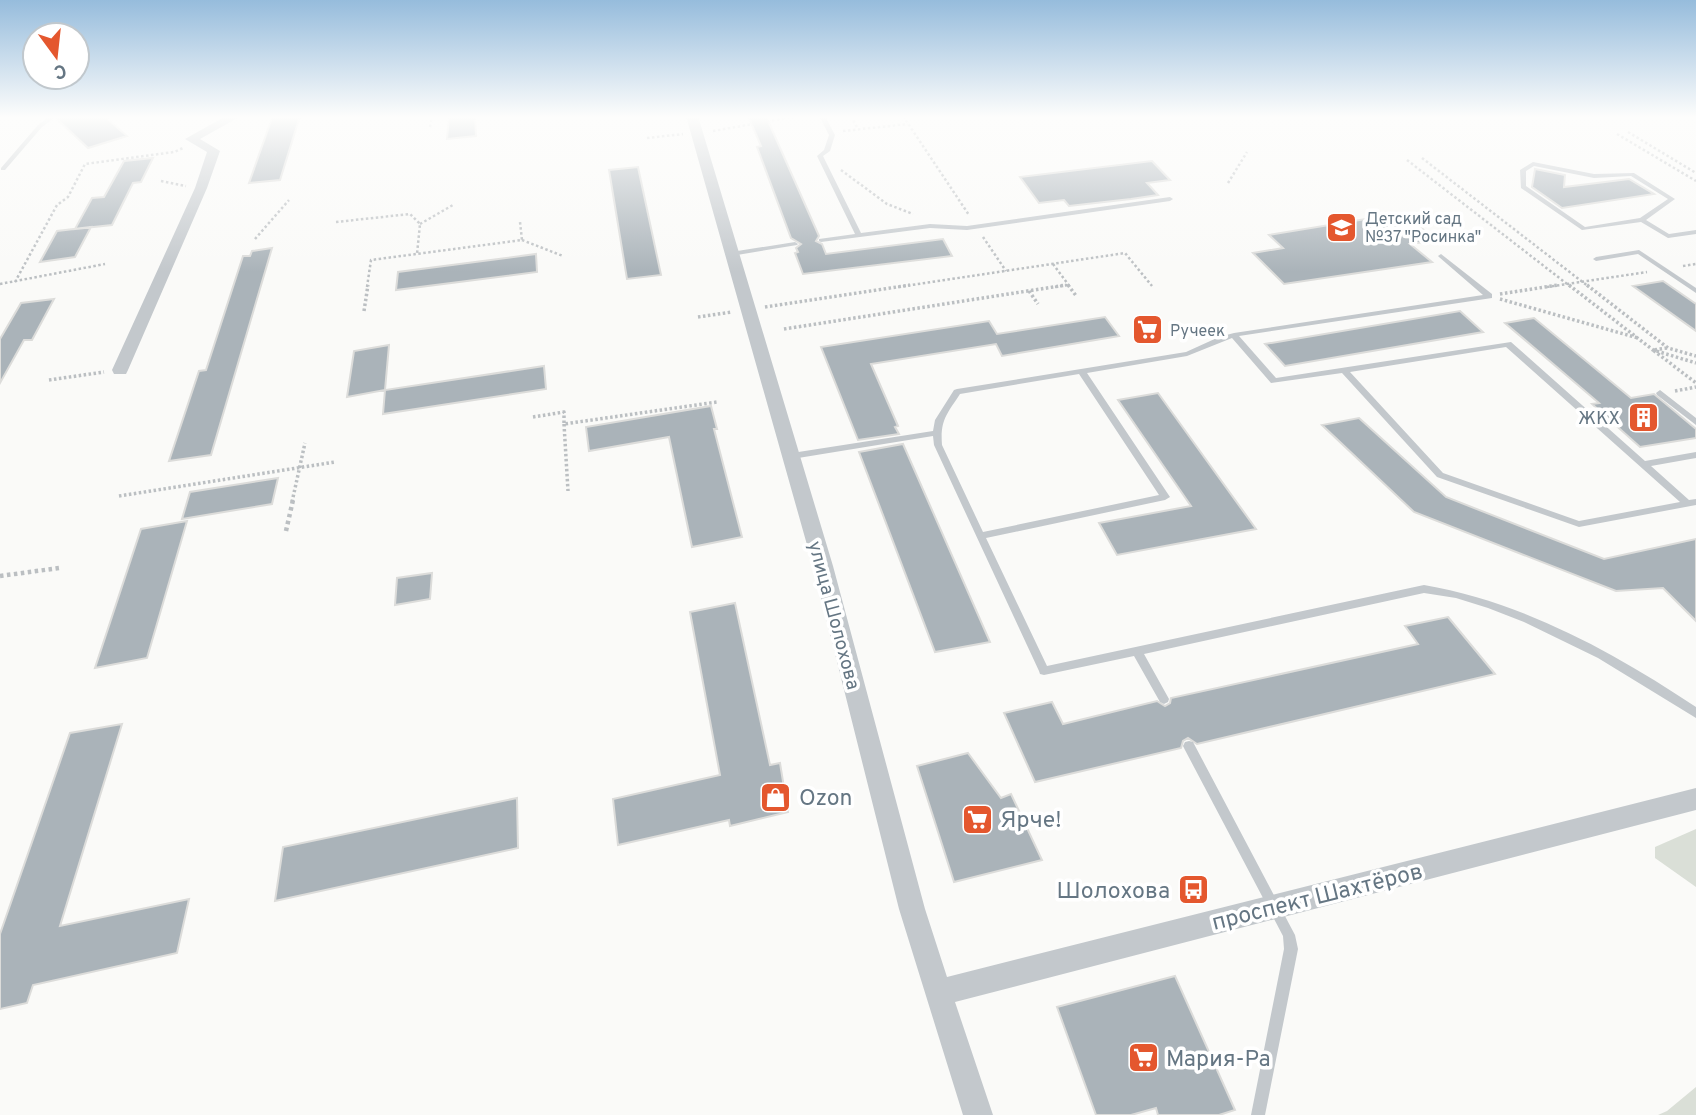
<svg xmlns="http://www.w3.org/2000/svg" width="1696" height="1115" viewBox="0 0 1696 1115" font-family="Overpass,sans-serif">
  <rect width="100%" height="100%" fill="#fafaf8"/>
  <path fill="#dadfd7" d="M1696,829v58l-41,-29v-11z
    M1696,1087v28h-38l9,-4z"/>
  <path fill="#aab3b9" stroke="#dcdcda" stroke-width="2" d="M60,116h44l23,20 -39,12 -31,-29z
    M300,116l-20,64 -31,3 23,-65z
    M449,116h26l1,20 -29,3z
    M753,116h13l53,120 -3,5 6,3 4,10 117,-15 9,17 -149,18 -8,-21 3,-1 -2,-4 5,-4 -10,-6 -34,-91 4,-1 -12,-28z
    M153,158l-12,24 -8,1 -21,42 -37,4 17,-31 12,-1 20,-36z
    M1152,161l18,19 -23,3 11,12 -27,4 -62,7 -5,-6 -25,3 -19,-26z
    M638,167l23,108 -34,4 -18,-109z
    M1535,169l30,6 -1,12 65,-8 25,15 -92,14 -30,-21z
    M1402,213l35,27 -27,4 22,18 -148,22 -31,-31 30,-5 -14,-13z
    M91,227l-16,30 -35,5 17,-31z
    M272,248l-61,207 -42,6 30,-90 7,-1 37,-114h7l2,-5z
    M536,254l1,18 -141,18 2,-18z
    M1663,281l33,23v27l-63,-45z
    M54,299l-22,41h-8l-24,43v-44l21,-36z
    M1460,311l23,21 -198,34 -20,-22z
    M1105,317l14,19 -117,20 -6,-12 -125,20 27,62 -3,1 4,7 -41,6 -37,-93 168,-26 8,13z
    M1534,318l97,80 23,-4 42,35v9l-56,9 -48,-43 7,-1 -94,-80z
    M389,345l-4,45 -38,7 7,-46z
    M544,366l2,23 -163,25 2,-24z
    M1158,393l98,136 -139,26 -18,-32 92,-17 -73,-106z
    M711,406l6,23h-3l28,108 -50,10 -23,-110 -80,14 -3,-24z
    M1359,418l87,79 158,62 92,-20v82l-33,-33 -47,3 -202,-79 -92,-87z
    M903,444l87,198 -55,10 -76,-200z
    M278,478l-6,26 -90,15 8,-27z
    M187,521l-40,137 -52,10 46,-139z
    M432,573l-2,26 -35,6 2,-27z
    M735,603l35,162 10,-2 8,49 -58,14 -1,-6 -111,25 -5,-46 107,-24 -30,-163z
    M1448,617l47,57 -298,70 -9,-6 -5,3 -2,7 -146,34 -31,-69 48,-11 11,22 94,-23 8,5 5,-3 1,-5 247,-54 -13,-18z
    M122,724l-62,202 129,-27 -12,54 -144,32 -6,18 -27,6v-75l70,-201z
    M968,753l33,45 10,-4 31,66 -88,22 -37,-116z
    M517,798l1,50 -243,53 8,-54z
    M1175,976l60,134 -16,5h-61l-2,-7 -25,7h-35l-39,-108z"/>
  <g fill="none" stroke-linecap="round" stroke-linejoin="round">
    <path stroke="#bbbfc2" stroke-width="2.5" stroke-dasharray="2.5 2.5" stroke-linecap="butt" d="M851,116l7,13
      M903,116l66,99
      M465,123l1,-7
      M430,127l2,-11
      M713,131l85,-15
      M843,131l65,-7
      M1628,132l68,41
      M1617,134l79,47
      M647,138l36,-4
      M1422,158l167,129
      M1407,160l164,127
      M841,170l46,34 26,10
      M161,181l25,5
      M1228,183l19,-31
      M336,222l74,-8 10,10 -3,30
      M420,224l33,-19
      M983,237l23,34
      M255,239l34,-39
      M522,240l41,16
      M1053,264l17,23
      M1683,266l13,-2
      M15,282l42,-77 11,-8 17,-33 89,-12 9,-4
      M0,284l105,-20
      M367,287l4,-27 151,-20 -2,-18
      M898,287l227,-34 27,33
      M1055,287l13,-2
      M1547,287l100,-15"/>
    <path stroke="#bbbfc2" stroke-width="3.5" stroke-dasharray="2.5 2.5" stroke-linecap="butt" d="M1068,285l9,12
      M1569,285l84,65 43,13
      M1587,285l81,63 28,8
      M1029,291l9,13
      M1500,294l58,-9
      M1500,299l138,39
      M765,307l145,-22
      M364,311l4,-26
      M698,317l34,-5
      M784,329l282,-44
      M1667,348l-14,2 43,33
      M49,380l55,-8
      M1675,391l21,-4
      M533,417l31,-5v12l153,-22
      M564,424l4,67
      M119,496l216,-34
      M292,502l13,-59"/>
    <path stroke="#bbbfc2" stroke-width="4.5" stroke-dasharray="3.5 3.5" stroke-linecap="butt" d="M286,531l7,-31
      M0,576l59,-8"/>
    <path fill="#c3c8cc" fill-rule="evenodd" d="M50,116h7l-15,11 -37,43h-4v-2l37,-43z
      M819,116h6l10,19 -5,16 -7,5 38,77 69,-9 37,2 203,-29 3,2 -3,2 -203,29 -37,-2 -109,14 -2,-1v-2l36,-5 -38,-78 7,-6 5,-15z
      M1533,162l61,12 40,-1 41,26 -29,21 23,14 27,-4v4l-28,4 -27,-16 -59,8 -61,-42 -1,-18zM1534,166l60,12 37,-2 37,23 -28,19 -55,9 -59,-41v-15z
      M795,242l3,2 -1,1 -66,11 -3,-2 3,-2z
      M1639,250l57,38v5l-58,-39 -42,7 -3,-2 3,-2z
      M1441,254l51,40v4l-253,38 37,42 235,-36 134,119 51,-9v6l-45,8 38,34 7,-1v6l-117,22 -142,-50 -95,-104 -71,10 -39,-45 -45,18 -100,17 83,124 -5,3 -179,38 61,128 377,-81c99,17 189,67 272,122v11l-98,-60 -74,-36 -36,-14 -32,-10 -32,-5 -280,61 25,45 -1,3 -4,2 -4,-2 -26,-46 -90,19 -4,-1 -1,-3 -105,-226 -1,-9 -141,23 -4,-3 4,-3 141,-22 2,-11 19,-30 3,-1 229,-37 33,-15 15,-4 249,-38 -44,-38 -1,-1zM1506,347l174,155 -101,19 -136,-48 -93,-101zM1079,374l80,121 -176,37 -41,-87c-2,-25 5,-31 18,-51z
      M1660,390l36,28v7l-39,-30 -1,-2z
      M1189,741l4,1 102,193 3,14 -33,166h-14l33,-166 -1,-13 -98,-186 -2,-4 2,-4z"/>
    <path fill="#c3c8cc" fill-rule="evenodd" d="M226,116h15l-41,23 20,12 -13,37 -79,182 -2,4h-12l-2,-4 83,-182 12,-36 -22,-13z
      M686,116h12l135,450 92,343 22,68 749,-189v22l-741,192 38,113h-30l-64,-206 -86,-343z"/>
  </g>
  <linearGradient id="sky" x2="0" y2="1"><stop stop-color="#96bcdc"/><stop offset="0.43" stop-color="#fdfdfc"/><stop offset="1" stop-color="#fdfdfc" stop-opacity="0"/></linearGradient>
  <rect width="1696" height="272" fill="url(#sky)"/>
  <defs>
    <symbol id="school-square" viewBox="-11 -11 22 22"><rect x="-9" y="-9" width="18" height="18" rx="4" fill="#e4572e" stroke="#fff"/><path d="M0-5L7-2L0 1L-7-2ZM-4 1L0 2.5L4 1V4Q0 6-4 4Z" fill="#fff"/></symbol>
    <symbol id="supermarket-square" viewBox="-11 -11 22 22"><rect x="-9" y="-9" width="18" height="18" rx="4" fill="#e4572e" stroke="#fff"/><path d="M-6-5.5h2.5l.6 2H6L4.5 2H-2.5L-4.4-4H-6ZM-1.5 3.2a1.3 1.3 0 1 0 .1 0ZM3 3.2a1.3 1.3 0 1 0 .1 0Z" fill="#fff"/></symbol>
    <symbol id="building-square" viewBox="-11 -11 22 22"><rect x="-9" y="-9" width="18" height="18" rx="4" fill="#e4572e" stroke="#fff"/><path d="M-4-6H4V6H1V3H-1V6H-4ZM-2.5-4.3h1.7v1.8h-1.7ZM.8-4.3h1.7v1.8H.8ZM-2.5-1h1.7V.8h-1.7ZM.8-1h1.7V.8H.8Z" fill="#fff"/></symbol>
    <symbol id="shop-square" viewBox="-11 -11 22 22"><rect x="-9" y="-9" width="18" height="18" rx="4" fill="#e4572e" stroke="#fff"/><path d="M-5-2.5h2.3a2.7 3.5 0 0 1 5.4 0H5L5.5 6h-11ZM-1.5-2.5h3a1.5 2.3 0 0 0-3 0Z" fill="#fff"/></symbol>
    <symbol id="bus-square" viewBox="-11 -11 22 22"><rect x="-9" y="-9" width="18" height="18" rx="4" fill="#e4572e" stroke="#fff"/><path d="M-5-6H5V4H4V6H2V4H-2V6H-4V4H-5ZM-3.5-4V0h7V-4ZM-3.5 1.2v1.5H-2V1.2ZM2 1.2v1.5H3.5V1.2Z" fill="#fff"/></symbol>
  </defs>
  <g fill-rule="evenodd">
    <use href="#school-square" x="1324" y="210" width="35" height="35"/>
    <use href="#supermarket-square" x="1130" y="312" width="35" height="35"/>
    <use href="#building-square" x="1626" y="400" width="35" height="35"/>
    <use href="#shop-square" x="758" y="780" width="35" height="35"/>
    <use href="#supermarket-square" x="960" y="802" width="35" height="35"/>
    <use href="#bus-square" x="1176" y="872" width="35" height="35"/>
    <use href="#supermarket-square" x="1126" y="1040" width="35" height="35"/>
  </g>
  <g text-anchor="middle" stroke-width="7" stroke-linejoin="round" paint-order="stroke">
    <g font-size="16" fill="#657683" stroke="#fff" text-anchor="start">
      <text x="1365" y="224">Детский сад<tspan x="1365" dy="18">№37 "Росинка"</tspan></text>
      <text x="1170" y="336">Ручеек</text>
    </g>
    <g font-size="19" fill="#657683" stroke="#fff" text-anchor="end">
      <text x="1620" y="424">ЖКХ</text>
    </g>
    <g font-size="19" fill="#657683" stroke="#fff">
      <text transform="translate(835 615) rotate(75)" y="7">улица Шолохова</text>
    </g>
    <g font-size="23" fill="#657683" stroke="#fff" text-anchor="start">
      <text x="799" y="805">Ozon</text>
      <text x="1000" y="827">Ярче!</text>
      <text x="1170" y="898" text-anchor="end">Шолохова</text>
      <text x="1166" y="1066">Мария-Ра</text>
    </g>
    <g font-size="23" fill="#657683" stroke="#fff">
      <text transform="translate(1317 896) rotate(-14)" y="8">проспект Шахтёров</text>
    </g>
  </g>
  <g transform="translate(56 56) rotate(165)"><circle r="33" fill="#ffffff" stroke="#c1c8cd" stroke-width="2"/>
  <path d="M0-5L12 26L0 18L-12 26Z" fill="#e4572e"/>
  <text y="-10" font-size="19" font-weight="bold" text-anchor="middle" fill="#657683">С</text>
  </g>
</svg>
